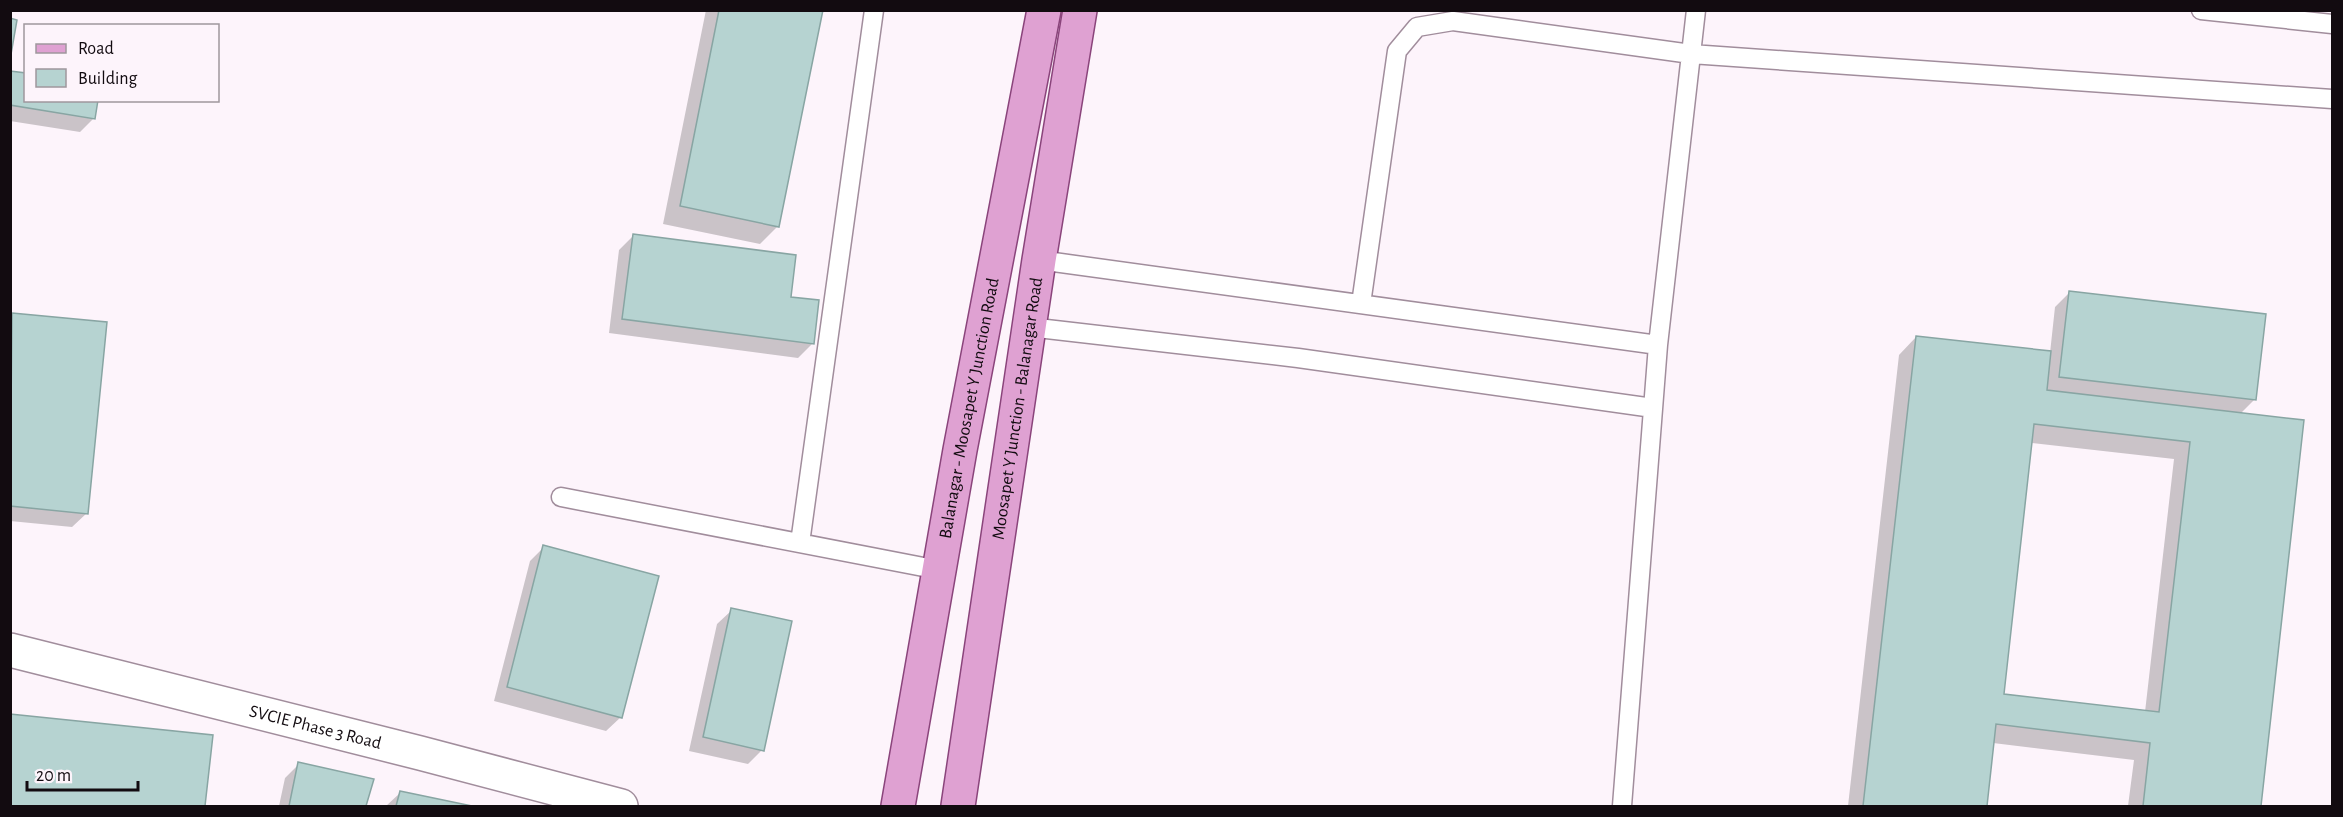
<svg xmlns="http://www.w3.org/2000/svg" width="2343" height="817" viewBox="0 0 2343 817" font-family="'Alegreya Sans',sans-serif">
  <rect width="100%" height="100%" fill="#fdf4fb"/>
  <path fill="#0003" fill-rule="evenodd" d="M706,10h115l-43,216 -18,18 -97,-20z
    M10,73l16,27 68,18 -14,14 -70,-11z
    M633,236l156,62 23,46 -14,14 -189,-25 10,-83z
    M2069,293l186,106 -15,15 63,8 -44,384h-131l6,-46 -141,-17 -7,63h-138l51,-451 17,-18 134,16 5,-46zM2031,443l143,16 -29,253 -143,-16z
    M13,314l74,199 -15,14 -62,-6v-205z
    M544,547l77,170 -15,14 -112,-30 36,-140z
    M732,610l30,140 -14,14 -59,-13 28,-127z
    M10,716l201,21 -7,69h-194z
    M299,764l73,16 -8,26h-85l6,-28z
    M400,793l65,13h-79z"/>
  <path fill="#b6d3d1" stroke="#88a5a3" stroke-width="1.5" fill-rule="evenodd" d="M719,10h104l-44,217 -99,-21z
    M10,18l7,2 -7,40z
    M10,71l16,2v27h72l-3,19 -85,-14z
    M633,234l163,21 -5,42 28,3 -5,44 -192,-25z
    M2069,291l197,23 -10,86 -197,-23z
    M12,313l95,9 -19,192 -78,-8z
    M1916,336l135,15 -4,39 257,30 -43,386h-118l7,-63 -154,-19 -9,82h-124zM2034,424l156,18 -31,270 -155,-18z
    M543,545l116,31 -37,142 -115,-31z
    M731,608l61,13 -28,130 -61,-14z
    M10,714l203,21 -8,71h-195z
    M298,762l76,17 -8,27h-77z
    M400,791l72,15h-76z"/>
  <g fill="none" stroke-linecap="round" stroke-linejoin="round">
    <defs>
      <path id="service" d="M2201,10l131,14
        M1039,260l619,85
        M1361,304l36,-253 20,-24 36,-6 238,33 641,45
        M1029,327l269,31 355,50
        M561,497l378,73
        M800,543l74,-533
        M1622,806l36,-461 38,-335"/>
      <g id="minor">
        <path id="s1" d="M10,650l410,103 201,53"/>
      </g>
      <g id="primary">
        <path id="s2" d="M898,806l62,-356 84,-440"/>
        <path id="s3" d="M958,806l81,-546 41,-250"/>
      </g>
    </defs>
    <use href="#service" stroke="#a18d9c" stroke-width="21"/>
    <use href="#minor" stroke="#a18d9c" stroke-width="36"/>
    <use href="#primary" stroke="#8a447b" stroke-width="36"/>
    <use href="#service" stroke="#fff" stroke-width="18"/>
    <use href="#minor" stroke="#fff" stroke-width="33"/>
    <use href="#primary" stroke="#dfa1d2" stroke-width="33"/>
  </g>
  <g text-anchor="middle" stroke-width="5" stroke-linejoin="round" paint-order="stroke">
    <g font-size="18" fill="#120b10" stroke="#fdf4fb">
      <text dy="6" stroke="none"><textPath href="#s2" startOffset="404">Balanagar - Moosapet Y Junction Road</textPath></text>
      <text dy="6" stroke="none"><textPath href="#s3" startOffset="402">Moosapet Y Junction - Balanagar Road</textPath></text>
      <text dy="6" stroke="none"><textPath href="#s1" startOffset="315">SVCIE Phase 3 Road</textPath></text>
    </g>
  </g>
  <rect width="2343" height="817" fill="none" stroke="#120b10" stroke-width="24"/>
  <rect x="24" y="24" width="195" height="78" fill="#fdf4fb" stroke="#9f979d" stroke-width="1.5"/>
  <rect x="36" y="44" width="30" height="9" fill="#dfa1d2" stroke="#9f979d" stroke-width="1.5"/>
  <text x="78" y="54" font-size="18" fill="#120b10">Road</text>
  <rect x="36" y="69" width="30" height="18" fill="#b6d3d1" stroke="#9f979d" stroke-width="1.5"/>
  <text x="78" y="84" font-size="18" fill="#120b10">Building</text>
  <path d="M27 781v9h111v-9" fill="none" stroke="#120b10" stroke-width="3"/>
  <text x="36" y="781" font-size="18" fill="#120b10" stroke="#fdf4fb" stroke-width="4.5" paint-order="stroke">20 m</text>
</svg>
